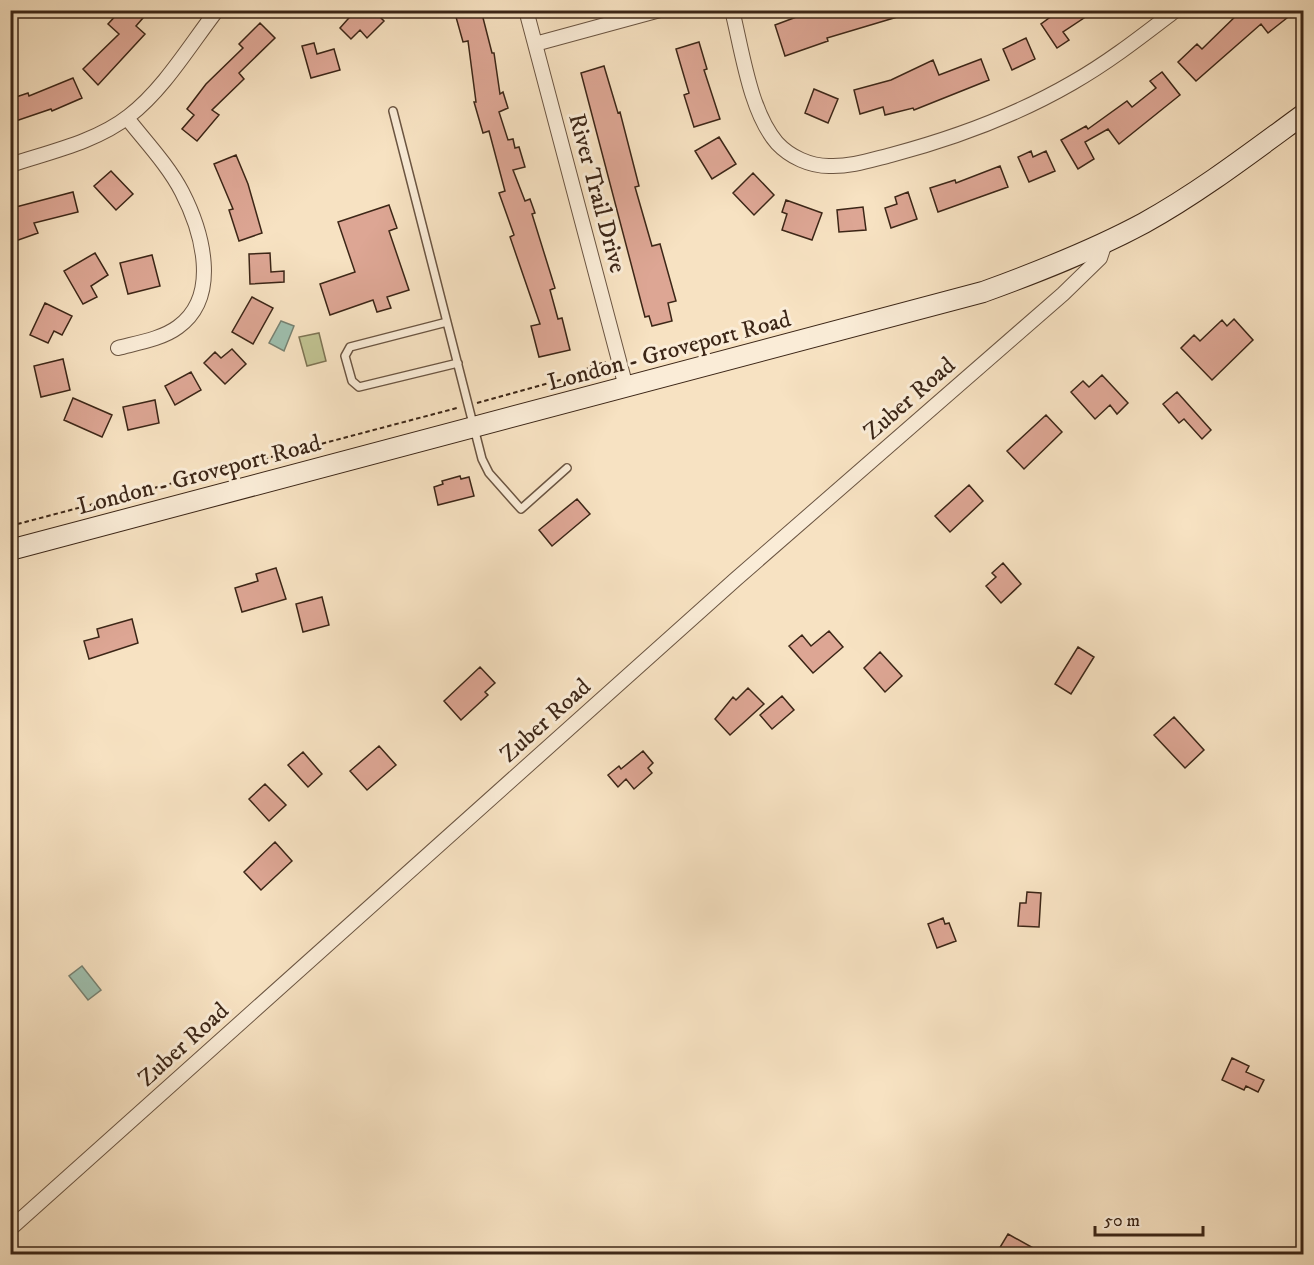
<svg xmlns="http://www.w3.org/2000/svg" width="1314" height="1265" viewBox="0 0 1314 1265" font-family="'IM FELL DW Pica',serif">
  <rect width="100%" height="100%" fill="#f7e2c2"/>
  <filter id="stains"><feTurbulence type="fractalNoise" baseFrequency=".00333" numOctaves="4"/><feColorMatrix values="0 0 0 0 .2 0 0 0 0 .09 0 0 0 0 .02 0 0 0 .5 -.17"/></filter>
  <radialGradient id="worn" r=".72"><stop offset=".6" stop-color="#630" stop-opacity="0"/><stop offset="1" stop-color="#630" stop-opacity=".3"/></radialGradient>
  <path fill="#c0c291" stroke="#7e7454" stroke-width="1.5" d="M319,333l7,28 -19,5 -8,-29z"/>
  <path fill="#9ebfae" stroke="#778272" stroke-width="1.5" d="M281,321l13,5 -10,25 -15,-8z
    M82,966l19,24 -13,10 -19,-24z"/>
  <path fill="#dda694" stroke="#3c2617" stroke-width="1.5" d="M121,10h29l-14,16 9,8 -47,51 -15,-16 36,-35 -11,-10z
    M356,10h17l11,11 -17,17 -7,-8 -9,9 -11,-11z
    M454,10h27l11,43h2l6,41 3,-2 5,16 -9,4 9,28 5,-1 2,9 4,-1 6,20 -12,3 12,31 5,-2 5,14 -3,1 23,74 -5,2 8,29 4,-1 8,32 -31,7 -8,-31 9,-2 -30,-87 4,-2 -15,-42 6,-2 -16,-60 -6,2 -9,-31h2l-8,-61 -5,1z
    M815,10h22l1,5 16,-5 60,2 -87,26 1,3 -43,15 -10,-31z
    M1060,10h36l-33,22 6,8 -12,8 -16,-24z
    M1242,10h55l-29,23 -7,-9 -65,57 -18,-19 19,-18 5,5z
    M260,23l15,15 -36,35 5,6 -32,31 7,5 -22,26 -15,-12 12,-14 -7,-6 19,-25 37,-36 -4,-4z
    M1026,38l9,21 -23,11 -9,-21z
    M699,42l8,27 -3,1 16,49 -26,8 -10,-32 5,-2 -13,-44z
    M314,43l3,11 17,-5 6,21 -29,8 -9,-32z
    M981,59l8,21 -75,30 -1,-2 -28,7 -2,-8 -23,7 -6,-24 37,-10 42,-20 6,15z
    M604,66l14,47 2,-1 19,74 -4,1 17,59 8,-2 16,57 -8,2 4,18 -20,5 -3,-10 -4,1 -64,-244z
    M1162,72l18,23 -61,49 -11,-15 -23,13 9,17 -16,10 -17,-29 25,-14 2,3 39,-28 5,6 24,-19 -6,-7z
    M73,78l9,20 -30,13 -1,-2 -41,14v-24l18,-6 1,3z
    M814,89l24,10 -10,24 -23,-10z
    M719,137l17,27 -24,15 -17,-28z
    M1031,151l2,6 13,-6 9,20 -26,11 -11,-25z
    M236,155l12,29 14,49 -23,8 -10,-31 4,-1 -19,-45z
    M1000,166l8,21 -70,25 -8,-24 25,-8 1,3z
    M111,171l22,23 -17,16 -22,-24z
    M753,173l21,22 -20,20 -21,-22z
    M73,192l5,20 -44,11 4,10 -28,10v-24l6,-1 -4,-10z
    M908,192l9,27 -26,9 -6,-20 12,-4 -2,-7z
    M786,200l36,13 -10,27 -30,-10 5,-16 -5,-2z
    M389,205l8,23 -8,3 20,59 -22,7 4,11 -14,4 -4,-12 -43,15 -10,-31 35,-12 -17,-50z
    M863,207l3,23 -27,2 -2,-22z
    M95,253l13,22 -17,11 6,11 -14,7 -19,-33z
    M270,253l1,19 13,-1v11l-34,2 -1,-30z
    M152,255l8,31 -32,8 -8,-31z
    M252,297l21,11 -20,36 -21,-12z
    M45,303l27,13 -10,19 -8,-4 -6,12 -18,-8z
    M1234,319l19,21 -41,40 -31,-32 13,-13 6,6 22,-21 5,6z
    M232,349l14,15 -21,20 -21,-21 11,-11 6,6z
    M63,359l7,31 -29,7 -7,-31z
    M191,372l10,18 -26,15 -10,-19z
    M1102,375l26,28 -11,11 -7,-9 -15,14 -24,-27 12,-11 6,6z
    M1177,392l34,38 -9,9 -18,-20 -5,4 -16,-19z
    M73,398l39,17 -10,22 -38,-17z
    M155,400l4,23 -31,7 -5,-23z
    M1046,415l16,17 -38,37 -17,-18z
    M460,476l1,3 8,-2 5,19 -36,9 -4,-18 9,-3 -1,-3z
    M969,485l14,16 -33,31 -15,-16z
    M577,499l13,15 -38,32 -13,-16z
    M1003,563l18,21 -20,19 -15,-17 10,-9 -4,-4z
    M276,568l10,31 -44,13 -7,-24 23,-7 -2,-7z
    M322,597l7,28 -26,7 -7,-28z
    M132,619l6,24 -49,16 -5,-18 15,-4 -2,-8z
    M829,631l14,16 -30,26 -24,-27 13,-11 9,11z
    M1078,647l16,10 -23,37 -16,-10z
    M880,652l22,24 -17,16 -21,-24z
    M480,667l15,16 -10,9 3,3 -27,25 -17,-19z
    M748,688l16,16 -34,31 -15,-16 18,-22 3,3z
    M782,696l12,14 -22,19 -12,-14z
    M1174,717l30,33 -19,18 -31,-33z
    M379,746l17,19 -29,25 -17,-19z
    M643,751l10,12 -5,5 4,5 -18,16 -8,-10 -8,8 -10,-12 11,-9 2,3z
    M303,752l19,22 -14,13 -20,-22z
    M265,784l21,21 -17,16 -20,-22z
    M275,842l17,19 -31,29 -17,-18z
    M1027,892l14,1 -2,34 -21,-1 2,-23h6z
    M943,918l2,6 4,-1 7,18 -19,7 -9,-24z
    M1232,1058l17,8 -3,6 18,8 -6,12 -12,-6 -2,4 -22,-10z
    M1008,1234l36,20h-48z"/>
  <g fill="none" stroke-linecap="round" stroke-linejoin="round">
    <defs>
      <path id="lane" d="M393,111l89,348 7,14 32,36 46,-41
        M447,322l-97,25 -5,9 7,25 7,6 99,-24"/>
      <path id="street" d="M526,10l100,377
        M732,10c10,40 18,102 45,133 13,14 33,23 52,23 21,1 42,-6 62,-11 64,-17 124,-39 181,-72 37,-21 70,-47 104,-73
        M535,44l125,-34
        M10,165c39,-13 86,-23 119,-49 35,-27 61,-71 88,-106
        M118,348c19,-5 44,-9 60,-21 43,-31 24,-96 4,-135 -14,-27 -37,-51 -55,-74
        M10,1229l726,-650 327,-285 37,-36 5,-15"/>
      <path id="secondary" d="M10,550l973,-258c55,-20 109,-41 161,-69 56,-31 108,-71 160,-109"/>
    </defs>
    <use href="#lane" stroke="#6b5542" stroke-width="10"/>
    <use href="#street" stroke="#6b5542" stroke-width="16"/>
    <use href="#secondary" stroke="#3c2617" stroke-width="22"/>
    <path stroke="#3c2617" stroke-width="2" stroke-dasharray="4.5 3" stroke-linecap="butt" d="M477,403l101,-28 13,-9 15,-4
      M10,526l447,-118"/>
    <use href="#lane" stroke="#faecd7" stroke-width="7"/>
    <use href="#street" stroke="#faecd7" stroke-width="14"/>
    <use href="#secondary" stroke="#faecd7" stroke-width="20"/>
  </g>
  <g text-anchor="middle" stroke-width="6" stroke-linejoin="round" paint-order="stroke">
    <g font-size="24" fill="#3c2617" stroke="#faecd7">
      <text transform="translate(598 193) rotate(75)" y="8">River Trail Drive</text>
      <text transform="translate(669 350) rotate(-15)" y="8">London - Groveport Road</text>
      <text transform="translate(909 398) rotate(-41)" y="8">Zuber Road</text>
      <text transform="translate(199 474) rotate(-15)" y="8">London - Groveport Road</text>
      <text transform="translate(545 720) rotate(-42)" y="8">Zuber Road</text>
      <text transform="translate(183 1044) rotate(-42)" y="8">Zuber Road</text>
    </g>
  </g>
  <rect width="1314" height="1265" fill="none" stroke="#f7e2c2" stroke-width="36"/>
  <rect x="12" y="12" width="1290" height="1241" fill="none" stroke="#3c2617" stroke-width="3"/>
  <rect x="18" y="18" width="1278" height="1229" fill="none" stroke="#3c2617" stroke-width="1.5"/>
  <path d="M1095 1226v9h108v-9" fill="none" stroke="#3c2617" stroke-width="3"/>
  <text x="1104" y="1226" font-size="18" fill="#3c2617" stroke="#faecd7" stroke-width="4.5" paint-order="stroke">50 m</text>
  <rect width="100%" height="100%" filter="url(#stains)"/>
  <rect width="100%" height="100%" fill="url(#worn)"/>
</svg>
